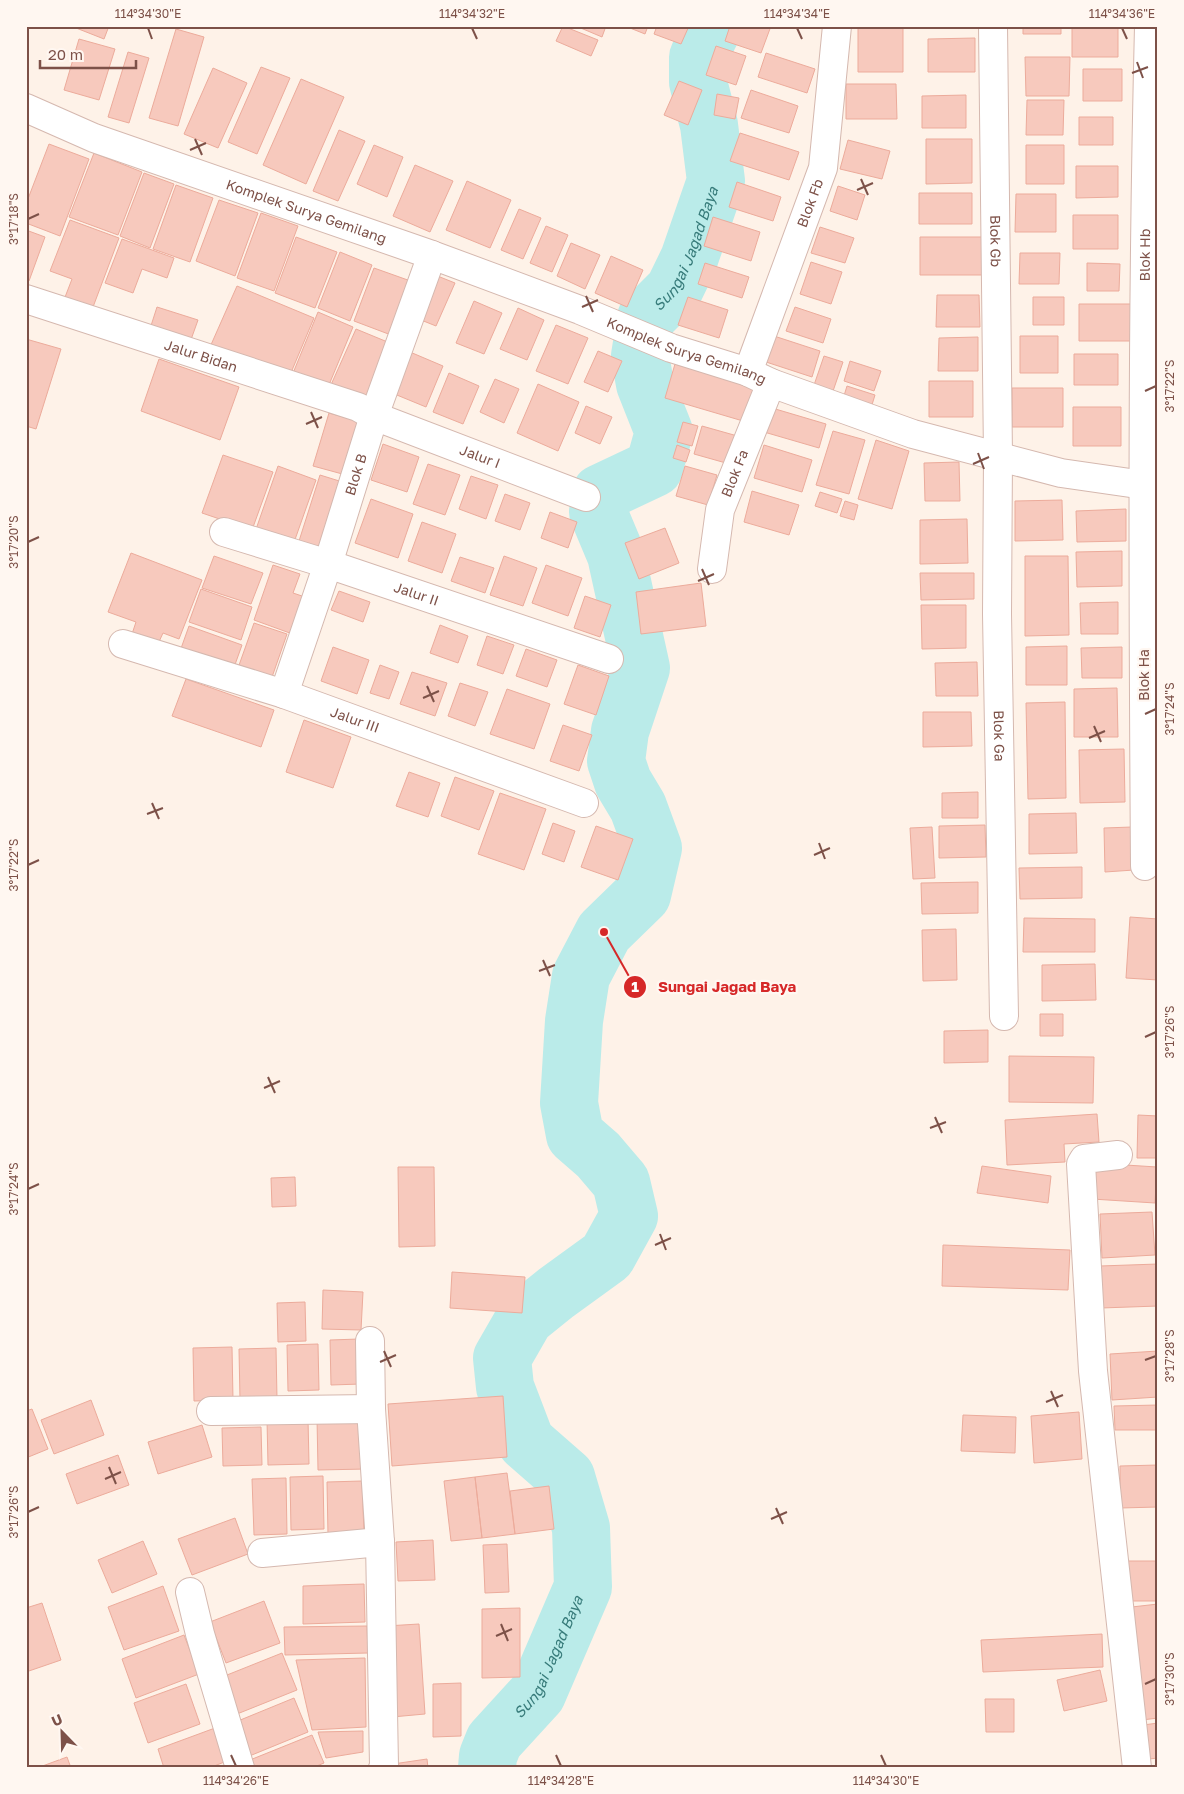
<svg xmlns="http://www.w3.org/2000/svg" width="1184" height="1794" viewBox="0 0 1184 1794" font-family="'Golos Text',sans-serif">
  <rect width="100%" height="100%" fill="#fef2e8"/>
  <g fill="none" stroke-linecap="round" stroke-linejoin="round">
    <path stroke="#baebe9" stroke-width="58" id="s1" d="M487,1768l1,-12 6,-15 43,-47 46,-107 -2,-59 -15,-51 -40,-35 -21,-55 -3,-29 23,-40 31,-25 51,-37 22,-40 -8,-34 -23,-27 -23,-20 -6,-32 5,-82 7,-45 23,-44 38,-37 11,-47 -15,-41 -15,-25 -7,-21 4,-30 21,-63 -25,-113 -18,-43 3,-19 53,-25 10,-36 -19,-48 -5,-28 6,-38 28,-28 15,-31 27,-78 -7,-56 -11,-43v-25l16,-31"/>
  </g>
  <path fill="#f7c9bd" stroke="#ecab9b" d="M71,26h38l-5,13z
    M563,26l35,14 -7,16 -35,-15z
    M576,26h30l-4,11z
    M625,26h23l-3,8z
    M657,26h32l-8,18 -27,-10z
    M730,26h41l-10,27 -36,-12z
    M858,26h45v46h-45z
    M1023,26h38v8h-38z
    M1072,26h46v31h-46z
    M176,29l28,8 -26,89 -29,-8z
    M975,38v34h-47v-33z
    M79,39l36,10 -16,51 -35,-10z
    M716,46l30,10 -10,29 -30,-10z
    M128,52l21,6 -20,65 -21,-6z
    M766,53l49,16 -8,24 -49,-16z
    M1025,57h45l-1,39h-43z
    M261,67l29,11 -33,76 -29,-12z
    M213,68l34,15 -29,65 -34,-14z
    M1083,69h39v32h-39z
    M301,79l43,18 -38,87 -43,-19z
    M679,81l23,9 -14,35 -24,-10z
    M846,84h50l1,35h-51z
    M751,90l47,16 -9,27 -48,-15z
    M717,94l22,4 -4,21 -21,-4z
    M966,95v33h-44v-32z
    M1027,100h37l-1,35h-37z
    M1079,117h34v28h-34z
    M339,130l26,11 -27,60 -25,-10z
    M740,133l59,19 -10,28 -59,-19z
    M926,139h46v44l-46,1z
    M848,140l42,11 -8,28 -42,-10z
    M49,144l40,15 -29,77 -34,-13v-19z
    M374,145l29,12 -16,40 -30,-13z
    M1026,145h38v39h-38z
    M94,153l48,19 -24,63 -49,-18z
    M415,165l38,16 -23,51 -37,-16z
    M1076,166h42v31l-42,1z
    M144,173l30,11 -24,64 -30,-12z
    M467,181l44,19 -21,48 -44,-18z
    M737,182l44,15 -8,24 -44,-14z
    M176,185l37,13 -23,64 -37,-13z
    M838,186l27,9 -8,25 -27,-9z
    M919,193h53v31h-53z
    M1016,194h40v38h-41z
    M219,200l39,13 -23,63 -39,-15z
    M519,209l22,9 -18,41 -22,-9z
    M261,213l37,13 -24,65 -37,-13z
    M1073,215h45v34h-45z
    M713,217l47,15 -9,29 -47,-15z
    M70,220l49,18 -29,77 -28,-10 10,-26 -22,-8z
    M546,226l22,9 -16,37 -22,-9z
    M820,227l34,11 -9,25 -34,-10z
    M26,230l19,7 -16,44 -3,-1z
    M296,237l41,15 -22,56 -40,-15z
    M920,237h64v38h-64z
    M122,239l52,19 -7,20 -25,-9 -9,24 -28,-10z
    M571,243l29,12 -15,34 -28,-13z
    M340,252l32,13 -22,56 -32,-13z
    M1020,253h40l-1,31h-40z
    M611,256l32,14 -16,37 -32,-14z
    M811,262l31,10 -11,32 -31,-10z
    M705,263l44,14 -7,21 -44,-14z
    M1087,263l33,1 -1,27h-32z
    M374,268l45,16 -20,54 -45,-17z
    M435,275l20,8 -19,43 -20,-8z
    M237,286l77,32 -24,57 -44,-19 -2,5 -34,-14z
    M937,295h42l1,32h-44z
    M688,297l40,13 -9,28 -41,-13z
    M1033,297h31v28h-31z
    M474,301l28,12 -18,41 -28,-11z
    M1079,304h57v37h-57z
    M157,307l41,13 -10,28 -40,-13z
    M795,307l36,12 -8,24 -37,-12z
    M518,308l26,12 -17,40 -27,-11z
    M318,312l35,15 -27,65 -35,-14z
    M556,325l32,13 -20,46 -32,-13z
    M356,329l34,14 -25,59 -35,-15z
    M771,335l49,16 -8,26 -49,-16z
    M1020,336h38v37h-38z
    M978,337v34h-40l1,-33z
    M26,339l35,10 -25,80 -10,-3z
    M598,351l24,10 -14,31 -24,-10z
    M410,352l33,14 -17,41 -34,-14z
    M1074,354h44v31h-44z
    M824,356l19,6 -11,32 -19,-6z
    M159,359l80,28 -19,53 -79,-29z
    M850,361l31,10 -7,20 -30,-10z
    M675,364l79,23 -11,34 -78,-23z
    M449,373l30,13 -16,38 -30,-12z
    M495,379l24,10 -15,34 -24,-11z
    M929,381h44v36h-44z
    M538,384l41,18 -21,49 -41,-18z
    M847,386l28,9 -4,13 -28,-9z
    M1012,388h51v39h-51z
    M586,406l26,11 -12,27 -25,-11z
    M1073,407h48v39h-48z
    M772,408l54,16 -7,24 -55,-16z
    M329,413l32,9 -15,53 -33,-9z
    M683,422l15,4 -6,20 -15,-4z
    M702,426l39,11 -8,28 -39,-11z
    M833,431l32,9 -16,54 -33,-9z
    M876,440l33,11 -17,58 -34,-10z
    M383,444l36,13 -12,35 -36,-12z
    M677,445l13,5 -4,12 -13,-4z
    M764,445l48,15 -10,32 -48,-14z
    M223,455l50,17 -21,58 -50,-17z
    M959,462l1,39h-35l-1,-38z
    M428,464l32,11 -15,40 -32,-11z
    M278,466l38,14 -24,68 -38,-13z
    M685,466l32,9 -9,30 -32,-9z
    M320,475l29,9 -21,66 -29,-9z
    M471,476l27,9 -12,34 -27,-10z
    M752,491l47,14 -10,30 -45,-13z
    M820,492l22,7 -5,14 -22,-7z
    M505,494l25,9 -10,27 -25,-9z
    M371,499l42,15 -15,44 -43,-15z
    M1062,500l1,40 -48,1v-40z
    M845,501l13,4 -4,15 -14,-4z
    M1126,509v32l-49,1 -1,-31z
    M550,512l27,10 -9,26 -27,-10z
    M967,519l1,44 -48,1v-44z
    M422,522l34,12 -14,39 -34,-12z
    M665,528l14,35 -40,16 -14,-36z
    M1122,551v35l-45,1 -1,-35z
    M131,553l71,27 -23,59 -16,-6 -5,11 -26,-10 4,-12 -28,-10z
    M214,556l49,17 -12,31 -49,-16z
    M504,556l33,12 -14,38 -33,-11z
    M1025,556h43l1,79 -44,1z
    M460,557l34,11 -9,25 -34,-12z
    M273,565l27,9 -7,19 18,6 -13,37 -44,-16z
    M546,565l36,13 -14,38 -36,-13z
    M920,573h54v26l-53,1z
    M701,583l5,43 -65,8 -5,-42z
    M201,589l51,18 -11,33 -52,-18z
    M339,591l31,11 -7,20 -32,-12z
    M585,596l26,9 -11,32 -26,-9z
    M1118,602v32h-37l-1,-31z
    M921,605h45v43l-44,1z
    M254,623l33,11 -16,46 -33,-12z
    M440,625l28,11 -10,27 -28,-10z
    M189,626l53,19 -10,28 -53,-19z
    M487,636l27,9 -11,29 -26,-9z
    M1067,646v39h-41v-38z
    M333,647l36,13 -12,34 -36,-13z
    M1122,647v31h-40l-1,-30z
    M526,649l31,11 -10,27 -31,-11z
    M977,662l1,34h-42l-1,-33z
    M380,665l19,7 -10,27 -19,-6z
    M578,665l31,11 -13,39 -32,-11z
    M412,672l35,11 -12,33 -35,-12z
    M186,679l88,31 -13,37 -89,-31z
    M460,683l28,9 -13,34 -27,-10z
    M1117,688l1,49h-44v-48z
    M507,689l43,15 -16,45 -44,-15z
    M1065,702l1,96 -38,1 -2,-96z
    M923,712h48l1,34 -49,1z
    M304,720l47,17 -18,51 -47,-16z
    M563,725l29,10 -13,36 -29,-10z
    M1124,749l1,53 -45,1 -1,-53z
    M409,772l31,11 -12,34 -32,-11z
    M455,777l39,14 -15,39 -38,-14z
    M978,792v26h-36v-25z
    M500,793l46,16 -22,61 -46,-16z
    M1076,813l1,40 -48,1v-40z
    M553,823l22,8 -11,31 -22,-8z
    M985,825l1,32 -47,1v-32z
    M596,826l37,13 -15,41 -37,-13z
    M932,827l3,51 -22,1 -3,-51z
    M1132,827l2,43 -29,2 -1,-44z
    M1082,867v31l-62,1 -1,-31z
    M978,882v31l-56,1 -1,-31z
    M1130,917l28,2v61l-32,-2z
    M1024,918l71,1v33h-72z
    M956,929l1,51 -34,1 -1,-51z
    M1095,964l1,36 -54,1v-36z
    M1040,1014h23v22h-23z
    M988,1030v32l-44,1v-32z
    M1009,1056l85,1 -1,46 -84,-1z
    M1097,1114l2,28 -35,2 1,18 -58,3 -2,-45z
    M1138,1115l20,1v42h-21z
    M1094,1163l63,4 -2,36 -63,-4z
    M982,1166l69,10 -3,27 -71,-10z
    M398,1167h36l1,79 -36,1z
    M295,1177l1,29 -24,1 -1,-29z
    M1152,1212l3,43 -53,3 -2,-44z
    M943,1245l127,5 -2,40 -126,-4z
    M1158,1264v42l-57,2 -1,-42z
    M452,1272l73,5 -3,36 -72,-5z
    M323,1290l40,2 -2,38 -39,-1z
    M305,1302l1,39 -28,1 -1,-39z
    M359,1339l2,45 -30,1 -1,-45z
    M318,1344l1,46 -31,1 -1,-46z
    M232,1347l1,53 -39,1 -1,-53z
    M276,1348l1,51 -37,1 -1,-51z
    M1158,1351v46l-46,3 -2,-46z
    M503,1396l4,61 -115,9 -4,-62z
    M91,1400l13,35 -50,19 -13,-34z
    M1158,1405v25h-43l-1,-24z
    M32,1409l16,40 -22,9v-47z
    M1079,1412l3,47 -48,4 -3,-47z
    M963,1415l53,2 -1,36 -54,-2z
    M366,1417l1,52 -49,1 -1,-52z
    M308,1419l1,45 -41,1 -1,-45z
    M202,1425l10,32 -54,17 -10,-32z
    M261,1427l1,38 -39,1 -1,-38z
    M118,1455l11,30 -52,19 -11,-30z
    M1158,1465v42l-38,1v-42z
    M507,1473l8,61 -33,4 -7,-61z
    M323,1476l1,53 -33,1 -1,-53z
    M475,1477l7,61 -31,3 -7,-60z
    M286,1478l1,56 -33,1 -2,-56z
    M362,1481l2,52 -36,2 -1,-53z
    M549,1486l5,43 -39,5 -5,-43z
    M235,1518l13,36 -56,21 -14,-36z
    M433,1540l2,40 -37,1 -2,-39z
    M143,1541l14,33 -45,19 -14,-33z
    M507,1544l2,48 -24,1 -2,-48z
    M1126,1561h32v40h-33z
    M364,1584l1,38 -62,2v-38z
    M163,1586l16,45 -55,19 -16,-43z
    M264,1601l16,42 -54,20 -16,-41z
    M42,1603l19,57 -35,12v-64z
    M1158,1604v114l-24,3 -11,-113z
    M520,1608v69l-38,1v-69z
    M419,1624l6,90 -33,3 -6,-91z
    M367,1626l1,27 -83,2 -1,-28z
    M1102,1634l1,33 -120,5 -2,-32z
    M184,1635l15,39 -63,24 -14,-39z
    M282,1653l15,37 -65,26 -15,-37z
    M365,1658l1,69 -54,3 -16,-70z
    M1100,1670l7,31 -43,10 -7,-31z
    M461,1683v53l-28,1v-53z
    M186,1684l14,40 -52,19 -14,-40z
    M294,1698l14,34 -61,25 -14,-34z
    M985,1699h29v33h-28z
    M1158,1723v35l-18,2 -4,-34z
    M215,1728l12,33 -18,7h-45l-6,-19z
    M363,1731v21l-37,6 -8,-26z
    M312,1735l12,28 -12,5h-64l-3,-6z
    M67,1757l4,11h-34z
    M427,1759l1,9h-35v-4z"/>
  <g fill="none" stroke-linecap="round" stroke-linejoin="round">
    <defs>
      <g id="minor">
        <path id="s2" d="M993,26l5,430 -1,158 7,402"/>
        <path id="s3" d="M26,108l68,30 338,117 148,55 91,38 77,24 23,11 142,51 148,39 97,14"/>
        <path id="s4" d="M26,299l332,108 16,9 212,81"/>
        <path id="s5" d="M748,372l75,-204 14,-142"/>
        <path id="s6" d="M224,532l104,32 281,95"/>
        <path id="s7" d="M712,569l8,-59 51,-127"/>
        <path id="s8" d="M123,644l161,50 300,109"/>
        <path id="s9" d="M284,694l44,-130 46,-148 58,-161"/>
        <path id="s10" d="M1145,866c-2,-280 -3,-560 4,-840"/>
        <path d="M1118,1155l-34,4 -3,5 12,207 44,397"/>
        <path d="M370,1341l1,68 9,133 4,224 -1,2"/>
        <path d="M211,1411l160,-2"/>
        <path d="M262,1553l118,-11"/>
        <path d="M190,1592l10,42 40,134"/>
      </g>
    </defs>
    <use href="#minor" stroke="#d5b8af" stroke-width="30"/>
    <use href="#minor" stroke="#fff" stroke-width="28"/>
  </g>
  <path fill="none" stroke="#7d5148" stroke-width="2" d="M148,28l4,11M472,28l5,11M797,28l5,11M1122,28l5,11M1137,62l6,16M1132,73l16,-6M195,139l7,16M190,150l16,-7M861,179l7,16M857,190l16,-7M28,219l11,-5M586,296l7,16M582,307l16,-7M1145,391l11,-5M311,412l7,16M306,424l16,-7M978,453l6,16M973,464l16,-7M28,542l11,-5M702,569l7,16M698,581l16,-7M427,686l7,16M423,698l16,-7M1145,714l11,-5M1094,726l7,16M1089,738l16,-7M152,803l7,16M147,814l16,-6M819,843l6,16M814,855l16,-7M28,865l11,-5M543,960l7,16M539,971l16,-6M1145,1037l11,-5M268,1077l7,16M264,1088l16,-7M935,1117l7,16M930,1128l16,-6M28,1189l11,-5M660,1234l6,16M655,1245l16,-7M384,1351l7,16M1145,1360l11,-4M380,1362l16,-7M1051,1391l7,16M1046,1402l17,-7M109,1467l7,17M105,1479l16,-7M776,1508l7,16M28,1512l11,-5M771,1519l16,-7M501,1624l7,17M496,1636l16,-7M1145,1684l11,-5M231,1755l5,11M556,1755l5,11M881,1755l5,11"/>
  <g text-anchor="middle" stroke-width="4.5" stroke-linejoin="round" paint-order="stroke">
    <g font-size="14" fill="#7d5148" stroke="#fff7f1">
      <text dy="5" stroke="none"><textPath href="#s5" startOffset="180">Blok Fb</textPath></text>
      <text dy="5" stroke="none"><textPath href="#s3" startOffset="299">Komplek Surya Gemilang</textPath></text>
      <text dy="5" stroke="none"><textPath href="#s2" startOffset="215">Blok Gb</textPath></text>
      <text dy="5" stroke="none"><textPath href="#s10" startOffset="611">Blok Hb</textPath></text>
      <text dy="5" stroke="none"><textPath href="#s3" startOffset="704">Komplek Surya Gemilang</textPath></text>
      <text dy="5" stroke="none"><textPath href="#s4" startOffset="184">Jalur Bidan</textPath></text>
      <text dy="5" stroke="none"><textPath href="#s4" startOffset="481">Jalur I</textPath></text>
      <text dy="5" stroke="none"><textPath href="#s9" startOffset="231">Blok B</textPath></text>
      <text dy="5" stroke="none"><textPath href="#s7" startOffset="99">Blok Fa</textPath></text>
      <text dy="5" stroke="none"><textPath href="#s6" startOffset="202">Jalur II</textPath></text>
      <text transform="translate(1144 675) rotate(-90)" y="5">Blok Ha</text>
      <text dy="5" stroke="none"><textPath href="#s8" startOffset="244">Jalur III</textPath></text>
      <text dy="5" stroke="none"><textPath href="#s2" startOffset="710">Blok Ga</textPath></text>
    </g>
    <g font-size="15" font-style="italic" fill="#377b7a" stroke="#fff7f1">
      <text dy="5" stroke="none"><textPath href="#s1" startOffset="1738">Sungai Jagad Baya</textPath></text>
      <text dy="5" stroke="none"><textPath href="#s1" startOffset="130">Sungai Jagad Baya</textPath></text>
    </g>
  </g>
  <path fill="none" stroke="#d62828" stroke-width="2" d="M604 932L635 987"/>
  <g fill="#d62828" stroke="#fff7f1" stroke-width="2">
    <circle cx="604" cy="932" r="5"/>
    <circle cx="635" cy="987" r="12"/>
  </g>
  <g font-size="15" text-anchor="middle" font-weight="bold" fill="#fff">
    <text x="635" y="992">1</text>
  </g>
  <g font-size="15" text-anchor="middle" font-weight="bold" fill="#d62828" stroke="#fff7f1" stroke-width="4.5" stroke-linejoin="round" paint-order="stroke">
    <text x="727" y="992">Sungai Jagad Baya</text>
  </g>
  <rect width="1184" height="1794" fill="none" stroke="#fff7f1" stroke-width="55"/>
  <g transform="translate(62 1732) rotate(337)" stroke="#fff7f1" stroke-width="4" paint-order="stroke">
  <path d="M0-4L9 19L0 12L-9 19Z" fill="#7d5148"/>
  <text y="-8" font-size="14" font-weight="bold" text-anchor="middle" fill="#7d5148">U</text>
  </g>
  <path d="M40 60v8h96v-8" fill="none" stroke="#7d5148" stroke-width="2.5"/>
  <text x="48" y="60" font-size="15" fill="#7d5148" stroke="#fff7f1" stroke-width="4" paint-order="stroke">20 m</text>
  <rect x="28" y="28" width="1128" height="1738" fill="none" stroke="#7d5148" stroke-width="2"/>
  <g font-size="12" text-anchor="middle" fill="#7d5148">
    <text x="148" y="18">114°34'30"E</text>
    <text x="472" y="18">114°34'32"E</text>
    <text x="797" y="18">114°34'34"E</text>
    <text x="1122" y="18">114°34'36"E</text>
    <text transform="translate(14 219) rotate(-90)" y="4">3°17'18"S</text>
    <text transform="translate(1170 386) rotate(-90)" y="4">3°17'22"S</text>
    <text transform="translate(14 542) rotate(-90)" y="4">3°17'20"S</text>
    <text transform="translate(1170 709) rotate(-90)" y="4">3°17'24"S</text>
    <text transform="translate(14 865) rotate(-90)" y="4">3°17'22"S</text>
    <text transform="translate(1170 1032) rotate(-90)" y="4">3°17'26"S</text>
    <text transform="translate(14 1189) rotate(-90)" y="4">3°17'24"S</text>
    <text transform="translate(1170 1356) rotate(-90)" y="4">3°17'28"S</text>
    <text transform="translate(14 1512) rotate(-90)" y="4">3°17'26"S</text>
    <text transform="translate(1170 1679) rotate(-90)" y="4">3°17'30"S</text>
    <text x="236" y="1785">114°34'26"E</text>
    <text x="561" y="1785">114°34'28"E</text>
    <text x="886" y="1785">114°34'30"E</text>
  </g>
</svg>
